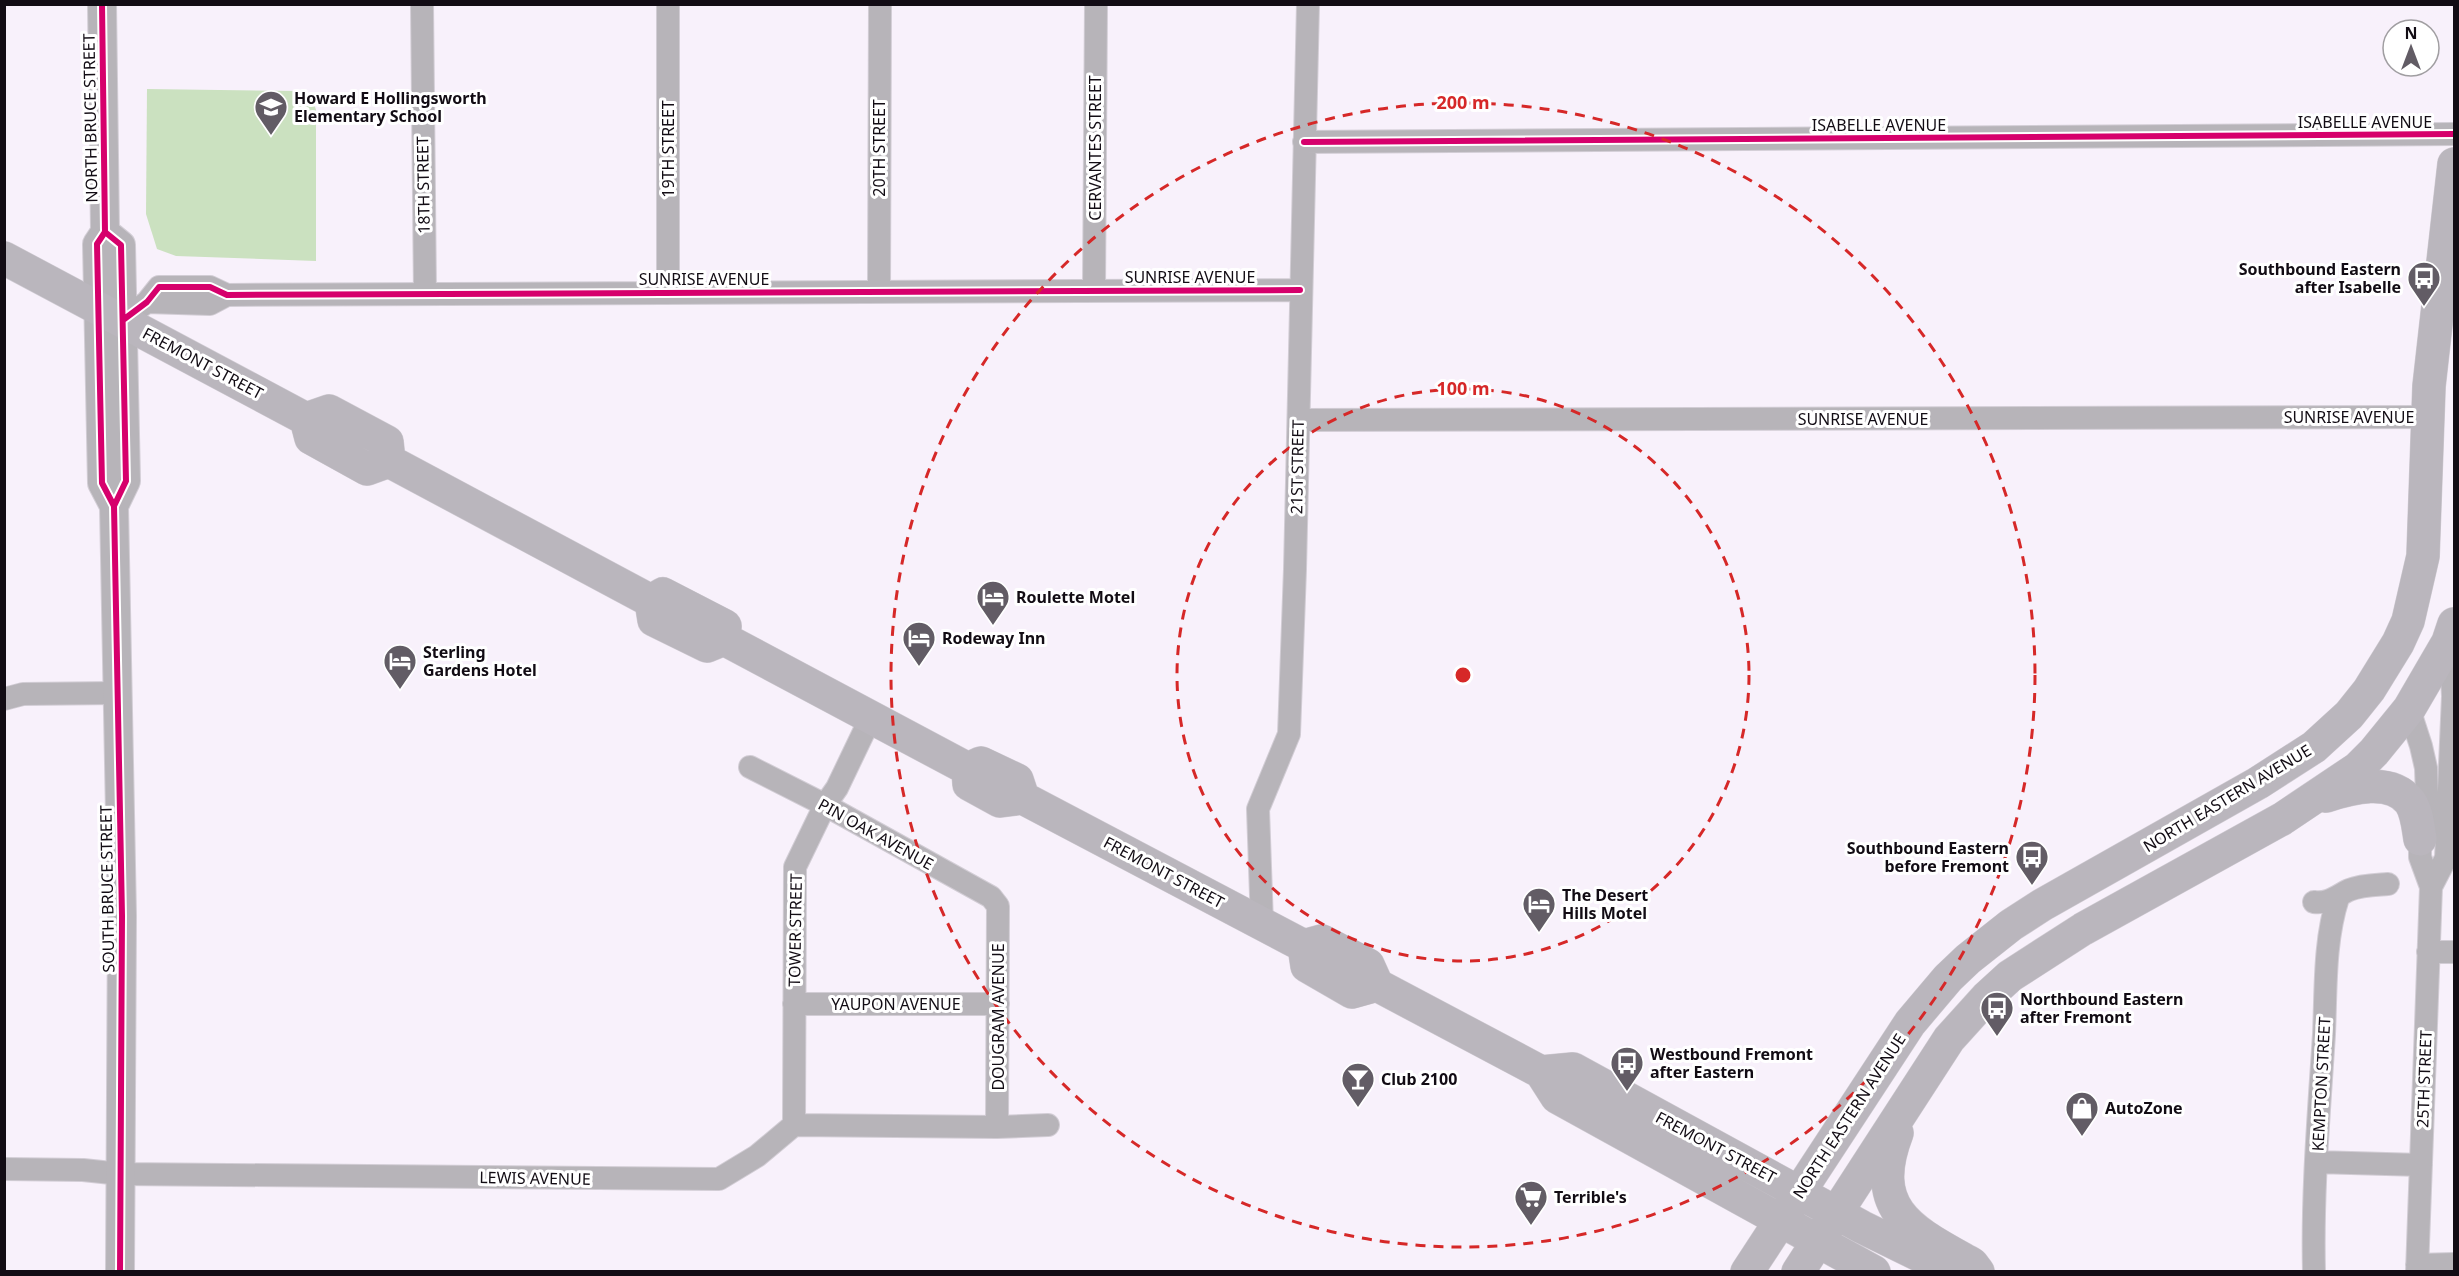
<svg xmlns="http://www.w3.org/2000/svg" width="2459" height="1276" viewBox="0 0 2459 1276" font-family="'Noto Sans',sans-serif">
  <rect width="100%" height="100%" fill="#f8f1fb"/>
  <path fill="#cbe1c0" d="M147,89l151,2 14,6 4,13v151l-140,-5 -19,-7 -11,-35z"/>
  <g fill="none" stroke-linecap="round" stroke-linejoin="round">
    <defs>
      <path id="minor" d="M422,4l3,290
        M668,4v289
        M1304,142l1150,-8
        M1094,291l2,-287
        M879,292l1,-288
        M147,302l63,2 17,-9
        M123,320l24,-18 12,-15h51l17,8 1073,-5
        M1299,420l1128,-3
        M4,699l19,-5 93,-1
        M2409,709l12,37 5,22 2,57 -8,14v18l11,30 -14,385
        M750,767l75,38 166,92 7,9 -1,221
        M2431,887l15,-29 7,-162 -3,-54
        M2314,902c14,2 23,-6 35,-12 12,-5 26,-5 39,-6
        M1262,924l-4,-115 31,-75 6,-165 13,-565
        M2428,952h26
        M794,1004h204
        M794,1125l1,-258 30,-62 12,-17 34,-71
        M2316,1162l105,3
        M4,1169l79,1 38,4 598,5 38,-23 37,-31 203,2 51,-2
        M2417,1265l37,-1
        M2314,1272c-2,-80 5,-159 10,-238 2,-44 0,-93 14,-136"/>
      <path id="tertiary" d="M102,4l3,228 -8,12 5,239 12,23 8,410 -2,356
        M105,232l16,13 5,236 -12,25"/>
      <path id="primary" d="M4,258l302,161 23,-8 58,31 2,19
        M306,419l5,19 56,31 22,-8 262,140
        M651,601l12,-7 62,32 -1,13
        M651,601l3,19 53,26 17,-7
        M724,639l244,130
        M968,769l1,15 31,17 23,-3 281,148 18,-5 46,24 9,20 164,87 16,25 317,175
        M968,769l13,-6 36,17 6,18
        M2326,796c25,-8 65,-19 84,6 7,10 8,25 10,37
        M1304,946l3,20 45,26 25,-7
        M1541,1072l32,-3 289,158 92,45
        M1897,1133c-30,78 16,98 75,131l6,8
        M1747,1272l163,-249 38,-45 20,-19 43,-34 31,-20 216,-122 56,-36 35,-32 20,-25 29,-47 10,-22 15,-65 6,-170 25,-222
        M1798,1272l151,-233 38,-42 23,-21 73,-47 199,-110 76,-51 16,-16 35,-43 39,-67 6,-18"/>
    </defs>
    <use href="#minor" stroke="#d2cdd5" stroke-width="24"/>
    <use href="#tertiary" stroke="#d2cdd5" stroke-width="30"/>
    <use href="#primary" stroke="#d2cdd5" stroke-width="34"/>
    <use href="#minor" stroke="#b7b4b9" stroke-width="22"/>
    <use href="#tertiary" stroke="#b7b4b9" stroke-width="28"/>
    <use href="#primary" stroke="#bab6bd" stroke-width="33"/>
    <defs>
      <path id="cycleway" d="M102,4l3,228 -8,12 5,239 12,23 8,410 -2,356
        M1304,142l1150,-8
        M105,232l16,13 5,236 -12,25
        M123,320l24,-18 12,-15h51l17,8 1073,-5"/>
    </defs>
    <use href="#cycleway" stroke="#fff" stroke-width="10"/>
    <use href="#cycleway" stroke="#d6006c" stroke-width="6"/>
  </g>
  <g fill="none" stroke="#d62828" stroke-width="3" stroke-dasharray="10 8">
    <circle cx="1463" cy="675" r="286"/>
    <circle cx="1463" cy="675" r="572"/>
  </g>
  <defs>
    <symbol id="school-pin" viewBox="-11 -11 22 30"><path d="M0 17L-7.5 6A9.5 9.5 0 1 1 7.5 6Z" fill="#625c65" stroke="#fff"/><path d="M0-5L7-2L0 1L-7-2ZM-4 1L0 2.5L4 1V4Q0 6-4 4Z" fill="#fff"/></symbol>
    <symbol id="bus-pin" viewBox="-11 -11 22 30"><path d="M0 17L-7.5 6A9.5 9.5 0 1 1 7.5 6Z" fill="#625c65" stroke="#fff"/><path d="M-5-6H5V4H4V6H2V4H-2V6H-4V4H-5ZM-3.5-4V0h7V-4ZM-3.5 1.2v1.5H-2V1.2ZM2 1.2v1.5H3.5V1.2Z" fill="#fff"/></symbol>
    <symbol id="hotel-pin" viewBox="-11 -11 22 30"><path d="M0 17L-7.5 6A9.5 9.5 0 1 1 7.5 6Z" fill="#625c65" stroke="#fff"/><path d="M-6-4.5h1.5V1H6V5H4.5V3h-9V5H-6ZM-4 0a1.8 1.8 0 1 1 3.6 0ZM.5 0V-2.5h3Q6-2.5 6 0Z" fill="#fff"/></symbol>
    <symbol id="bar-pin" viewBox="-11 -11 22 30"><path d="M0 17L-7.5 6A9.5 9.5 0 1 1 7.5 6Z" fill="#625c65" stroke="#fff"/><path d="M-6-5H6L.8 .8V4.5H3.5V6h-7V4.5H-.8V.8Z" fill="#fff"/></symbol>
    <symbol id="shop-pin" viewBox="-11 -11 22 30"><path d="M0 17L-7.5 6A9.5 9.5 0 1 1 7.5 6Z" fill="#625c65" stroke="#fff"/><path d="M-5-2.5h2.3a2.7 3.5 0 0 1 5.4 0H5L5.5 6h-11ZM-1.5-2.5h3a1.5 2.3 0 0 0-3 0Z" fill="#fff"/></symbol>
    <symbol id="supermarket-pin" viewBox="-11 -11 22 30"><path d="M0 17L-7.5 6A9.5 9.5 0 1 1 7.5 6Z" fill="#625c65" stroke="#fff"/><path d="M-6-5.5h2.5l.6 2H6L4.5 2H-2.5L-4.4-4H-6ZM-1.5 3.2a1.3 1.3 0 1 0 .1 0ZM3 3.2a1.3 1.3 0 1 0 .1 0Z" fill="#fff"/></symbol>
  </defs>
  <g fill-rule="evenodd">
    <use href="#school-pin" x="252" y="88" width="38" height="52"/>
    <use href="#bus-pin" x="2405" y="259" width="38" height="52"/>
    <use href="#hotel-pin" x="974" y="578" width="38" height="52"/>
    <use href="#hotel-pin" x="900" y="619" width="38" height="52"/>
    <use href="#hotel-pin" x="381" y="642" width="38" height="52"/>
    <use href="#bus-pin" x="2013" y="838" width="38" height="52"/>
    <use href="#hotel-pin" x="1520" y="885" width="38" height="52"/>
    <use href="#bus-pin" x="1978" y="989" width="38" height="52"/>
    <use href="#bus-pin" x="1608" y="1044" width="38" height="52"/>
    <use href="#bar-pin" x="1339" y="1060" width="38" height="52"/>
    <use href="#shop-pin" x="2063" y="1089" width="38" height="52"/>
    <use href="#supermarket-pin" x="1512" y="1178" width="38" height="52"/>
  </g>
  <g text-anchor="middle" stroke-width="6" stroke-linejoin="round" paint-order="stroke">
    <g font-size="16" font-weight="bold" fill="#120c14" stroke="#fff" text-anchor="start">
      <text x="294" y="104">Howard E Hollingsworth<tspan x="294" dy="18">Elementary School</tspan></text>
      <text x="2401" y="275" text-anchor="end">Southbound Eastern<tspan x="2401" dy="18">after Isabelle</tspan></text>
      <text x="1016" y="603">Roulette Motel</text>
      <text x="942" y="644">Rodeway Inn</text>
      <text x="423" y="658">Sterling<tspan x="423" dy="18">Gardens Hotel</tspan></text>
      <text x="2009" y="854" text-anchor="end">Southbound Eastern<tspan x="2009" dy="18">before Fremont</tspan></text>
      <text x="1562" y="901">The Desert<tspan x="1562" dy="18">Hills Motel</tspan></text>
      <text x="2020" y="1005">Northbound Eastern<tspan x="2020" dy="18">after Fremont</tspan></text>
      <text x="1650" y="1060">Westbound Fremont<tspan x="1650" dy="18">after Eastern</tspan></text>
      <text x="1381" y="1085">Club 2100</text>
      <text x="2105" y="1114">AutoZone</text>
      <text x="1554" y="1203">Terrible's</text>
    </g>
    <g font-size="16" fill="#120c14" stroke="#fff">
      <text transform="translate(90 118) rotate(-91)" y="6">NORTH BRUCE STREET</text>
      <text x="2365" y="128">ISABELLE AVENUE</text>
      <text x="1879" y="131">ISABELLE AVENUE</text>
      <text transform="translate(879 148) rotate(-90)" y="6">20TH STREET</text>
      <text transform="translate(1095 148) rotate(-90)" y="6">CERVANTES STREET</text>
      <text transform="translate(668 149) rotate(-90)" y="6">19TH STREET</text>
      <text transform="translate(423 185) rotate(-91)" y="6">18TH STREET</text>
      <text x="1190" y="283">SUNRISE AVENUE</text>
      <text x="704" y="285">SUNRISE AVENUE</text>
      <text transform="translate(203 363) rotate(28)" y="6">FREMONT STREET</text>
      <text x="2349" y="423">SUNRISE AVENUE</text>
      <text x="1863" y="425">SUNRISE AVENUE</text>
      <text transform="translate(1297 467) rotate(-89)" y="6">21ST STREET</text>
      <text transform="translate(2227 798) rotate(-31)" y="6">NORTH EASTERN AVENUE</text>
      <text transform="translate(876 834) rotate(29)" y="6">PIN OAK AVENUE</text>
      <text transform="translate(1164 872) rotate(28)" y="6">FREMONT STREET</text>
      <text transform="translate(107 889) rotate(-91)" y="6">SOUTH BRUCE STREET</text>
      <text transform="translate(795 930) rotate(-89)" y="6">TOWER STREET</text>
      <text x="896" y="1010">YAUPON AVENUE</text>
      <text transform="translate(998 1017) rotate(-90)" y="6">DOUGRAM AVENUE</text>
      <text transform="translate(2424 1079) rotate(-88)" y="6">25TH STREET</text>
      <text transform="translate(2321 1084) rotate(-87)" y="6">KEMPTON STREET</text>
      <text transform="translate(1849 1116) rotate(-57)" y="6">NORTH EASTERN AVENUE</text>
      <text transform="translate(1716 1147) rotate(28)" y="6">FREMONT STREET</text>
      <text transform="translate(535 1178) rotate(1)" y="6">LEWIS AVENUE</text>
    </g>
  </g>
  <circle cx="1463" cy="675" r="9" fill="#d62828" stroke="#fff" stroke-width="3"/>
  <g font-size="18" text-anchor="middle" font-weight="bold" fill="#d62828" stroke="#fff" stroke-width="6" stroke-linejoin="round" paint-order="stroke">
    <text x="1463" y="109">200 m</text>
    <text x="1463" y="395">100 m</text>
  </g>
  <rect width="2459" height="1276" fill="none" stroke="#120c14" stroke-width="12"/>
  <g transform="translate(2411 48)"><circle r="28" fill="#ffffff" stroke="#a09ea1" stroke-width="1.5"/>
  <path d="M0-4.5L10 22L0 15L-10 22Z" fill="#625c65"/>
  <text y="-9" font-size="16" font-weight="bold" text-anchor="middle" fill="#120c14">N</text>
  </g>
</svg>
